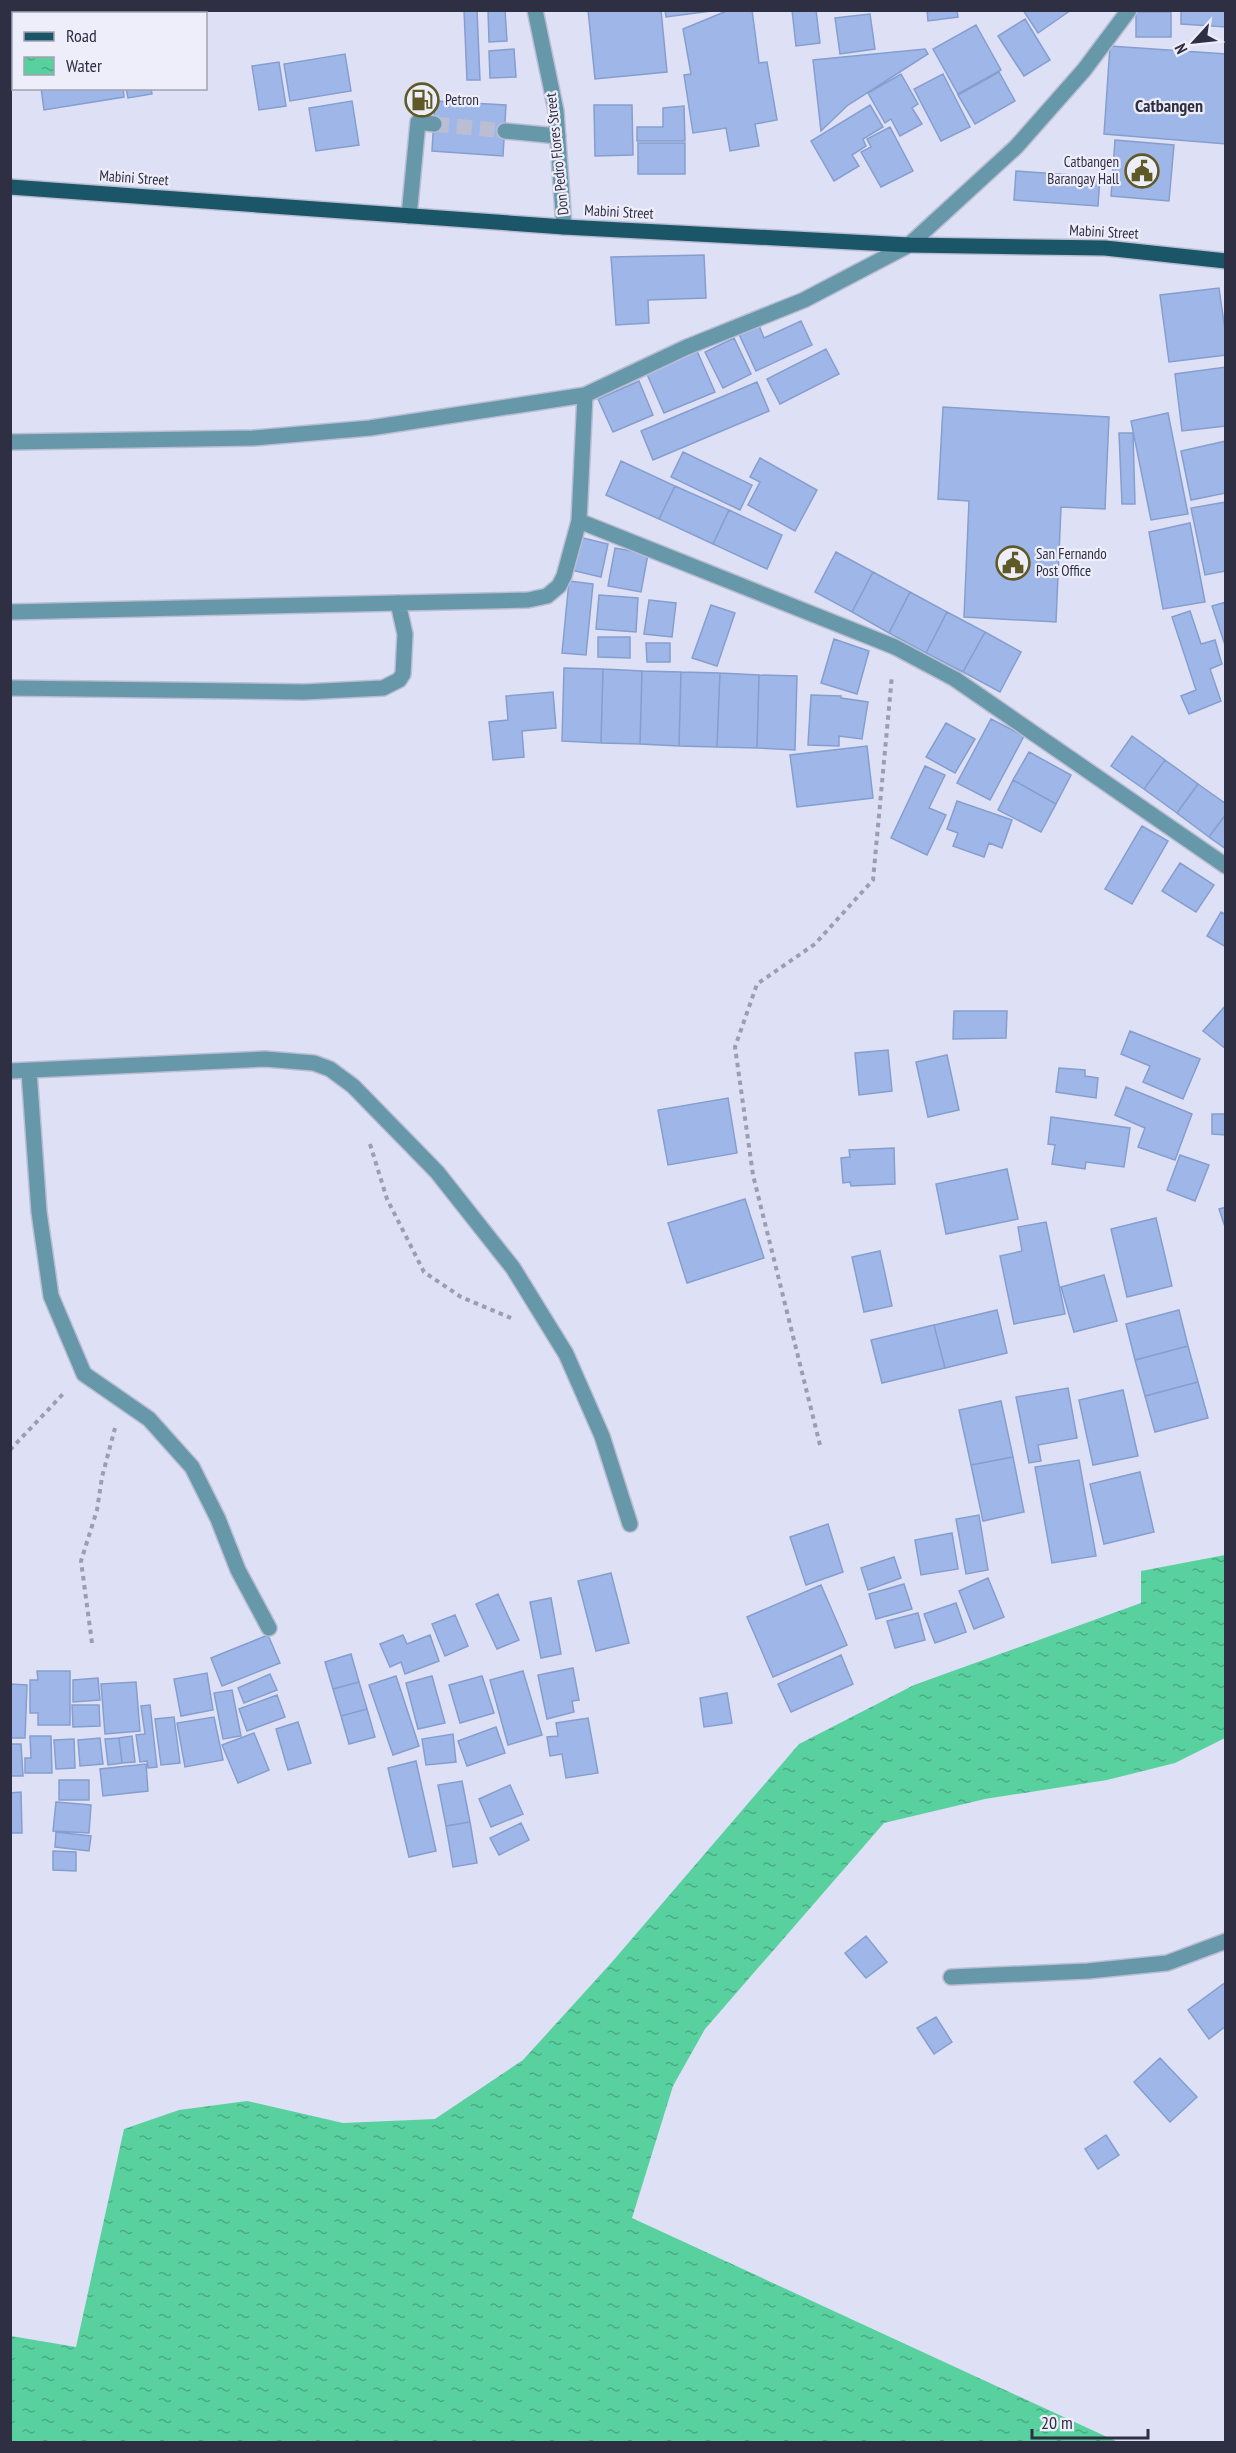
<svg xmlns="http://www.w3.org/2000/svg" width="1236" height="2453" viewBox="0 0 1236 2453" font-family="'PT Sans Narrow',sans-serif">
  <defs>
    <pattern id="water-ripples" width="26" height="14" patternUnits="userSpaceOnUse" patternTransform="scale(1.5)"><rect width="26" height="14" fill="#59d19f"/><path d="M2 4q2-2 4 0t4 0M15 11q2-2 4 0t4 0" fill="none" stroke="#4aaa83"/></pattern>
  </defs>
  <rect width="100%" height="100%" fill="#dee0f6"/>
  <path fill="url(#water-ripples)" d="M1225,1555v183l-50,25 -68,17 -122,19 -101,24 -179,206 -32,57 -41,132 486,224h-1107v-106l65,11 48,-218 55,-19 68,-9 96,22 92,-4 88,-59 89,-98 187,-218 115,-59 227,-82v-32z"/>
  <path fill="#9eb7e8" stroke="#869ece" stroke-width="1.5" d="M28,10h83v4h-82z
    M146,10h34v4h-33z
    M464,10h13l3,70h-13z
    M488,10h17l2,31 -18,1z
    M588,10h73l6,62 -72,7z
    M665,10h46v1l-45,6z
    M729,10h23l7,53 8,-1 10,58 -22,4 4,22 -29,5 -4,-23 -33,5 -9,-58 7,-1 -8,-45z
    M792,10h24l4,33 -24,3z
    M927,10h30l1,7 -30,4z
    M1023,10h48l-33,23z
    M1181,10h45v17l-45,-3z
    M1136,12h35v25h-35z
    M870,14l5,35 -35,5 -5,-36z
    M1025,19l25,41 -26,16 -26,-40z
    M976,25l25,45 -43,24 -25,-45z
    M1110,46l116,8v90l-122,-10z
    M514,49l2,28 -26,1 -1,-27z
    M925,49l3,5 -80,51 -27,26 -8,-71z
    M345,54l6,37 -61,10 -6,-37z
    M279,62l7,44 -27,4 -7,-44z
    M999,72l16,29 -40,23 -17,-29z
    M901,74l17,30 -6,4 10,16 -22,12 -9,-17 -6,4 -17,-30z
    M943,74l27,53 -29,14 -27,-52z
    M41,88h82l1,9 -80,13z
    M126,88h25l1,6 -24,4z
    M352,101l7,44 -43,6 -7,-43z
    M435,101l71,4 -3,51 -71,-5z
    M594,105h38l1,50 -38,1z
    M870,105l13,22 -20,12 3,7 -14,9 7,11 -25,15 -23,-40z
    M684,106l1,35h-48v-14h26v-19z
    M890,127l23,44 -32,16 -20,-35 10,-5 -4,-8z
    M1115,140l59,5 -5,56 -58,-5z
    M638,143h47v31h-47z
    M1016,171l84,6 -2,29 -84,-6z
    M704,255l2,43 -58,2 1,23 -33,2 -5,-68z
    M1219,288l7,49v18l-57,7 -9,-67z
    M801,321l11,24 -56,26 -18,-39 20,-9 6,15z
    M734,338l17,36 -28,14 -18,-36z
    M826,349l13,25 -59,30 -13,-25z
    M697,351l18,41 -51,21 -18,-41z
    M1226,367v59l-44,5 -7,-57z
    M639,381l14,34 -40,17 -15,-33z
    M757,382l12,29 -116,49 -12,-29z
    M943,407l166,10 -4,92 -44,-2 -5,115 -92,-5 5,-116 -31,-2z
    M1168,413l20,101 -37,6 -20,-99z
    M1119,433h14l2,71h-13z
    M1226,441v52l-35,7 -10,-49z
    M683,452l69,33 -12,25 -69,-33z
    M760,458l57,32 -22,41 -47,-26 12,-23 -10,-5z
    M621,461l54,25 -16,33 -53,-24z
    M675,486l54,24 -16,34 -54,-25z
    M1226,502v69l-21,4 -14,-67z
    M729,510l53,25 -15,34 -54,-25z
    M1190,523l15,79 -42,7 -14,-77z
    M579,537l29,7 -7,33 -30,-7z
    M615,548l33,6 -7,38 -33,-6z
    M836,552l37,20 -21,40 -37,-20z
    M873,572l37,20 -21,41 -37,-21z
    M569,581l24,3 -7,71 -24,-2z
    M910,592l37,20 -21,41 -37,-20z
    M599,595l39,3 -2,34 -40,-3z
    M649,600l27,3 -4,34 -28,-3z
    M1226,602v46l-14,-42z
    M711,605l24,8 -18,53 -25,-8z
    M1190,611l11,33 14,-4 7,24 -12,5 11,32 -32,13 -8,-18 15,-6 -24,-73z
    M947,612l38,20 -22,40 -37,-19z
    M985,632l36,20 -21,40 -37,-20z
    M598,637h32v21l-32,-1z
    M834,639l35,12 -12,43 -36,-11z
    M646,643h24v19h-23z
    M564,668l39,1 -2,74 -39,-2z
    M603,669l39,2 -2,73 -39,-1z
    M642,671l39,1 -2,74 -39,-2z
    M681,672l39,1 -3,74 -38,-1z
    M720,673l39,2 -2,73 -40,-1z
    M759,675l38,1 -2,74 -38,-2z
    M553,692l3,36 -34,3 2,26 -31,3 -4,-38 19,-2 -2,-24z
    M811,695l30,1v2l27,4 -6,37 -23,-3v10l-31,-1z
    M991,719l33,17 -34,64 -33,-17z
    M946,723l29,16 -20,34 -29,-16z
    M1132,736l33,24 -21,29 -33,-23z
    M867,746l6,52 -76,9 -7,-52z
    M1029,752l42,23 -15,29 -43,-24z
    M1165,760l33,24 -21,29 -33,-24z
    M925,766l20,9 -16,33 17,7 -19,40 -36,-17z
    M1013,780l43,24 -15,28 -43,-22z
    M1198,784l28,20v10l-17,23 -32,-24z
    M957,801l55,19 -10,28 -13,-5 -5,14 -31,-11 5,-13 -11,-4z
    M1226,814v35l-17,-12z
    M1142,826l26,15 -36,63 -27,-15z
    M1180,863l34,22 -18,27 -34,-21z
    M1221,912l5,3v32l-19,-11z
    M1226,1005v44l-23,-18z
    M954,1011h53l-1,27 -53,1z
    M1130,1031l70,28 -17,40 -40,-17 7,-16 -29,-12z
    M888,1050l4,41 -33,4 -4,-42z
    M947,1055l12,55 -31,7 -12,-55z
    M1059,1068l26,2v6l13,2 -2,20 -40,-6z
    M1126,1087l66,27 -17,46 -37,-13 7,-19 -30,-13z
    M728,1098l9,55 -69,12 -10,-55z
    M1212,1114h14v21l-14,-1z
    M1051,1117l79,11 -6,39 -38,-5 -1,7 -33,-5 3,-19 -7,-1z
    M894,1148l1,36 -44,2 -1,-4 -7,1 -2,-25 9,-1 -1,-7z
    M1180,1155l29,10 -14,36 -28,-11z
    M1007,1169l11,50 -72,15 -10,-50z
    M745,1199l19,59 -77,25 -19,-60z
    M1226,1207v23l-7,-21z
    M1156,1218l16,68 -45,11 -16,-68z
    M1046,1222l19,92 -51,10 -14,-68 22,-5 -4,-24z
    M880,1251l12,55 -28,6 -12,-55z
    M1104,1275l13,46 -43,11 -13,-45z
    M997,1310l10,43 -62,15 -11,-43z
    M1179,1310l9,36 -53,14 -9,-36z
    M934,1325l11,43 -63,15 -11,-43z
    M1188,1346l10,36 -53,14 -10,-36z
    M1198,1382l10,36 -53,14 -10,-36z
    M1068,1388l9,50 -39,7 3,16 -12,2 -13,-66z
    M1123,1390l15,66 -45,9 -14,-65z
    M1001,1401l12,56 -42,8 -12,-55z
    M1013,1457l11,55 -41,9 -12,-56z
    M1079,1460l17,96 -44,7 -17,-96z
    M1140,1472l14,60 -50,12 -14,-60z
    M979,1515l9,55 -22,4 -10,-55z
    M828,1524l15,48 -37,13 -16,-48z
    M952,1533l6,36 -37,6 -6,-35z
    M894,1557l7,21 -33,12 -7,-22z
    M611,1573l18,70 -33,8 -18,-70z
    M988,1578l16,39 -30,12 -15,-38z
    M904,1584l8,25 -36,10 -7,-25z
    M821,1585l26,60 -74,32 -26,-60z
    M498,1594l21,46 -22,9 -21,-45z
    M551,1598l10,56 -20,4 -11,-56z
    M956,1603l10,29 -31,11 -11,-29z
    M918,1613l7,27 -30,8 -8,-27z
    M455,1615l13,31 -23,10 -13,-32z
    M268,1635l12,28 -58,23 -11,-28z
    M403,1635l4,9 23,-9 9,26 -34,13 -4,-12 -11,5 -10,-23z
    M351,1654l8,28 -26,7 -8,-27z
    M841,1655l12,29 -62,28 -13,-28z
    M573,1668l6,32 -7,1 2,11 -27,7 -9,-44z
    M37,1671h33v54h-32v-12h-8v-33h8z
    M523,1671l19,64 -34,10 -18,-65z
    M207,1673l6,37 -32,6 -7,-37z
    M270,1674l7,16 -33,13 -6,-15z
    M396,1676l23,70 -26,9 -24,-70z
    M432,1676l13,47 -27,6 -12,-46z
    M482,1676l12,37 -34,10 -11,-38z
    M98,1678l2,22 -27,2v-22z
    M136,1682l4,49 -35,3 -4,-50z
    M359,1682l8,27 -26,7 -8,-27z
    M10,1684l17,1 -2,53h-15z
    M232,1690l9,46 -18,3 -9,-46z
    M727,1693l5,30 -28,4 -4,-29z
    M277,1695l8,22 -38,14 -8,-22z
    M72,1705h27l1,21 -27,1z
    M150,1705l7,62 -9,1 -1,-7 -7,1 -4,-27 9,-1 -4,-28z
    M367,1709l8,28 -26,7 -8,-28z
    M174,1717l6,46 -19,2 -6,-46z
    M214,1717l9,43 -38,7 -8,-44z
    M588,1718l10,55 -32,5 -4,-24 -12,2 -3,-19 11,-1 -2,-13z
    M298,1722l13,41 -23,7 -12,-41z
    M496,1727l9,26 -38,13 -9,-25z
    M254,1733l15,37 -31,13 -16,-38z
    M453,1734l3,28 -30,3 -4,-26z
    M30,1736h21l1,37h-27v-15h6z
    M132,1736l3,26 -13,1 -3,-25z
    M100,1738l3,26 -23,2 -2,-26z
    M119,1738l3,25 -14,2 -3,-26z
    M74,1739l1,29 -19,1 -2,-29z
    M10,1744h11l2,32h-13z
    M416,1761l20,90 -27,6 -21,-89z
    M146,1764l2,27 -45,5 -3,-27z
    M59,1780h30v20h-30z
    M462,1781l8,41 -24,4 -8,-41z
    M510,1785l13,29 -32,13 -12,-28z
    M21,1792l1,41h-12v-40z
    M56,1802l35,3 -2,28 -36,-2z
    M470,1822l7,41 -24,4 -7,-41z
    M521,1823l8,17 -30,15 -9,-17z
    M56,1832l35,4 -2,15 -34,-4z
    M53,1851l23,1v19l-23,-1z
    M866,1936l21,26 -21,16 -21,-25z
    M1226,1982v44l-17,13 -21,-29z
    M936,2017l16,25 -18,12 -17,-26z
    M1160,2058l37,39 -27,25 -36,-40z
    M1106,2135l13,20 -21,14 -13,-20z"/>
  <g fill="none" stroke-linecap="round" stroke-linejoin="round">
    <path stroke="#bbbdd2" stroke-width="15" stroke-dasharray="15 8" stroke-linecap="butt" d="M434,124l71,7"/>
    <defs>
      <path id="minor" d="M535,10l21,101 8,116
        M505,131l53,5
        M409,216l9,-94 16,2
        M10,442l243,-4 117,-10 215,-33 102,-48 117,-47 105,-55 107,-98 68,-77 45,-60
        M579,521l316,126 60,32 271,187
        M10,612l518,-12 19,-4 12,-10 5,-10 15,-55 6,-126
        M10,688l294,4 79,-4 16,-8 4,-6 2,-40 -7,-31
        M10,1071l255,-12 49,4 16,6 23,17 84,86 76,96 53,86 36,82 28,88
        M29,1071l10,141 12,84 33,78 65,45 43,48 26,52 20,51 31,58
        M951,1977l137,-6 79,-8 59,-22"/>
      <path id="major" d="M10,187l554,40 345,18 196,3 121,13"/>
    </defs>
    <use href="#minor" stroke="#bbbdd2" stroke-width="18"/>
    <use href="#major" stroke="#bbbdd2" stroke-width="18"/>
    <path stroke="#9c9db2" stroke-width="4" stroke-dasharray="4.5 4.5" stroke-linecap="butt" d="M370,1144l17,55 37,73 37,25 50,21
      M820,1445l-67,-270 -18,-128 22,-63 58,-40 58,-64 19,-205
      M10,1450l54,-57
      M92,1643l-11,-82 16,-51 5,-33 13,-49"/>
    <use href="#minor" stroke="#6798aa" stroke-width="15"/>
    <use href="#major" stroke="#1a5568" stroke-width="15"/>
  </g>
  <defs>
    <symbol id="fuel-ring" viewBox="-11 -11 22 22"><circle r="9.5" fill="#edeef9" stroke="#5e5925" stroke-width="1.5"/><path d="M-5.5-6h7V0h2V4h1.3V-2.5L3-4.5l.8-.8L6-3V5H2.5V1h-1V6h-7ZM-4.2-4.7v3.2H.2V-4.7Z" fill="#5e5925"/></symbol>
    <symbol id="civic-ring" viewBox="-11 -11 22 22"><circle r="9.5" fill="#edeef9" stroke="#5e5925" stroke-width="1.5"/><path d="M-.6-6.5H3V-4.5H.6V-3L4-1V1h2V6H-6V1h2V-1L-.6-3ZM-1.2 2.5V6h2.4V2.5Z" fill="#5e5925"/></symbol>
  </defs>
  <g fill-rule="evenodd">
    <use href="#fuel-ring" x="403" y="81" width="38" height="38"/>
    <use href="#civic-ring" x="1123" y="152" width="38" height="38"/>
    <use href="#civic-ring" x="994" y="544" width="38" height="38"/>
  </g>
  <g text-anchor="middle" stroke-width="4.5" stroke-linejoin="round" paint-order="stroke">
    <g font-size="15" fill="#2f2f44" stroke="#edeef9" text-anchor="start">
      <text x="445" y="105">Petron</text>
      <text x="1119" y="167" text-anchor="end">Catbangen<tspan x="1119" dy="17">Barangay Hall</tspan></text>
      <text x="1036" y="559">San Fernando<tspan x="1036" dy="17">Post Office</tspan></text>
    </g>
    <g font-size="15" fill="#2f2f44" stroke="#edeef9">
      <text transform="translate(557 154) rotate(-96)" y="5">Don Pedro Flores Street</text>
      <text transform="translate(134 178) rotate(4)" y="5">Mabini Street</text>
      <text transform="translate(619 212) rotate(3)" y="5">Mabini Street</text>
      <text transform="translate(1104 232) rotate(3)" y="5">Mabini Street</text>
    </g>
    <g font-size="18" font-weight="bold" fill="#2f2f44" stroke="#edeef9">
      <text x="1169" y="112">Catbangen</text>
    </g>
  </g>
  <rect width="1236" height="2453" fill="none" stroke="#2f2f44" stroke-width="24"/>
  <rect x="12" y="12" width="195" height="78" fill="#edeef9" stroke="#a1a2b1" stroke-width="1.5"/>
  <rect x="24" y="32" width="30" height="9" fill="#1a5568" stroke="#a1a2b1" stroke-width="1.5"/>
  <text x="66" y="42" font-size="18" fill="#2f2f44">Road</text>
  <rect x="24" y="57" width="30" height="18" fill="url(#water-ripples)" stroke="#a1a2b1" stroke-width="1.5"/>
  <text x="66" y="72" font-size="18" fill="#2f2f44">Water</text>
  <g transform="translate(1194 42) rotate(243)" stroke="#edeef9" stroke-width="4.5" paint-order="stroke">
  <path d="M0-4.5L10 22L0 15L-10 22Z" fill="#2f2f44"/>
  <text y="-9" font-size="16" font-weight="bold" text-anchor="middle" fill="#2f2f44">N</text>
  </g>
  <path d="M1032 2429v9h116v-9" fill="none" stroke="#2f2f44" stroke-width="3"/>
  <text x="1041" y="2429" font-size="18" fill="#2f2f44" stroke="#edeef9" stroke-width="4.5" paint-order="stroke">20 m</text>
</svg>
